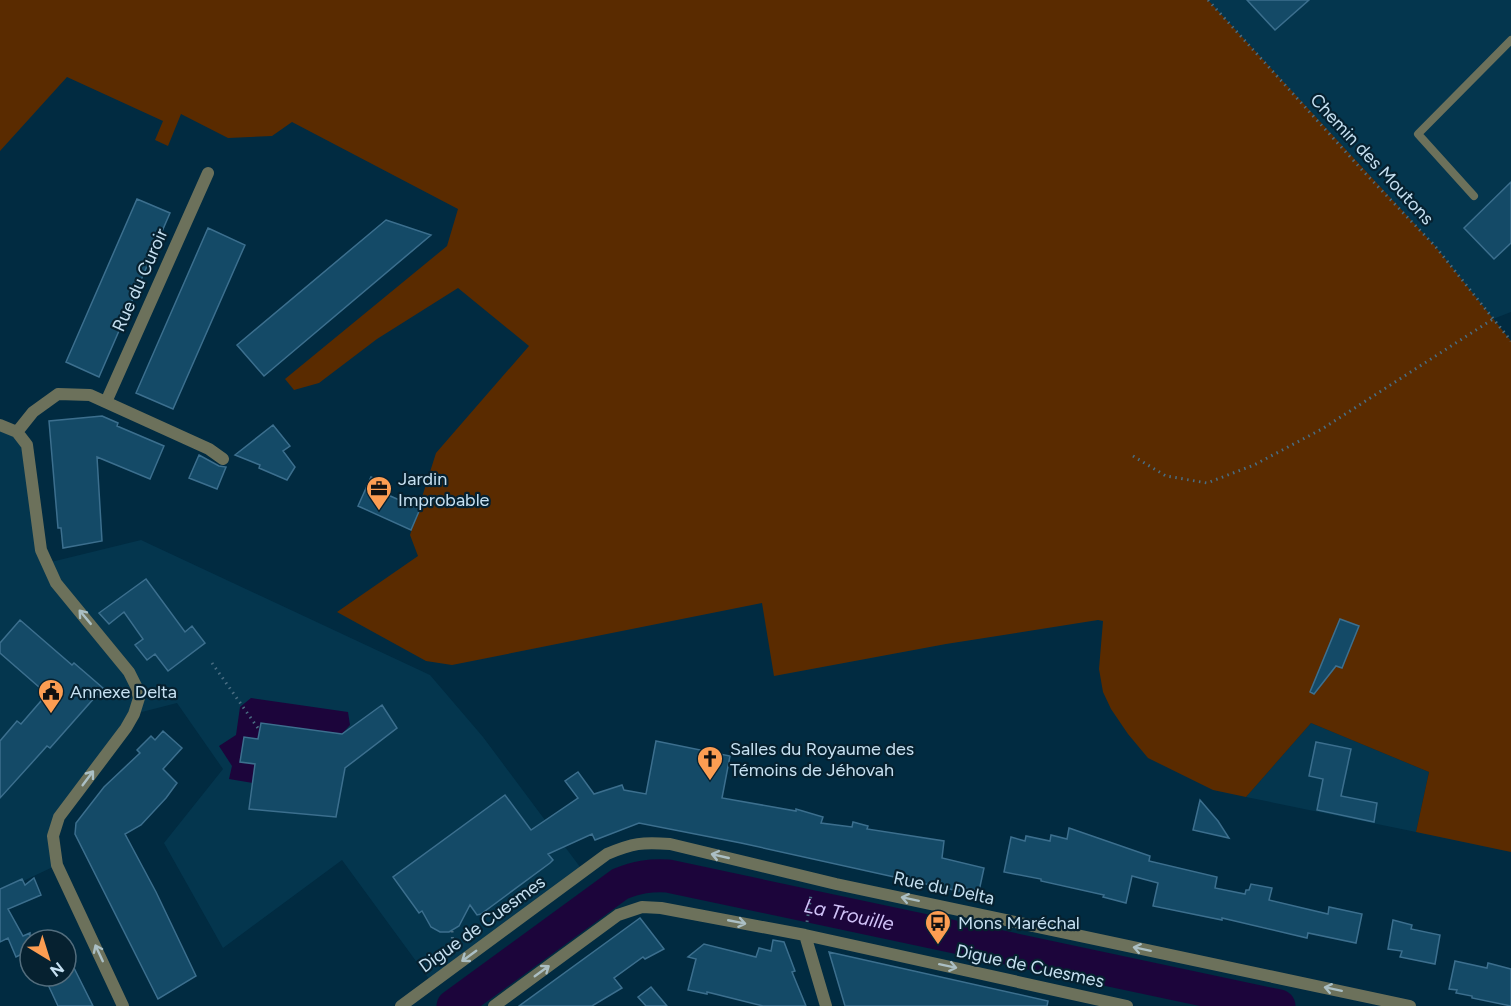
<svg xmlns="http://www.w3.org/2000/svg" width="1511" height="1006" viewBox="0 0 1511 1006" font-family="Figtree,sans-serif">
  <rect width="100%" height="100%" fill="#012b41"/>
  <path fill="#04364e" d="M1208,0h303v312l-18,7 -58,-73z
    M0,425l27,20 20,118 94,-23 289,135 53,62 100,134 -151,112 -90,-123 -119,88 -59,-105 59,-74 -46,-66 -43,11 -75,103 -2,48 -57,27z
    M1311,723l118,49 -13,60 -170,-35z"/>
  <path fill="#5a2b00" d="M0,0h1208l227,246 76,95v511l-95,-20 13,-60 -118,-49 -65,74 -33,-7 -65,-32 -20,-24 -17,-25 -8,-17 -4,-23 4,-48 -5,-1 -152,24 -172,32 -12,-73 -310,62 -26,-4 -89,-49 81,-56 -8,-21 26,-82 93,-107 -71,-58 -81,51 -58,44 -25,7 -9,-11 162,-133 11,-37 -166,-87 -20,14 -44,2 -47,-24 -13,32 -13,-6 8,-19 -96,-44 -67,74z"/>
  <path fill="#1c053b" d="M251,698l97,14 2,13 -8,9 -83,5 -15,-2 -4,25 15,2 -2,19 -24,-4 3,-13 -13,-20 17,-11 4,-28z"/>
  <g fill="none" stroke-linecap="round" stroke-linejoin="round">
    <path stroke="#1c053b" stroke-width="33" id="s1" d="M453,1006l167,-122c17,-7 30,-9 48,-8l611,130"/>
  </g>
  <path fill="#144a67" stroke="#3c6f8e" stroke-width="1.5" d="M1247,0h62l-34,30z
    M1511,182v61l-17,16 -30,-31z
    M137,199l33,14 -71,164 -33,-15z
    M386,220l45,15 -167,141 -27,-31z
    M208,228l37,17 -72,164 -37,-16z
    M102,416l16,7 -1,3 47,20 -14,33 -53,-22 5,84 -39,7 -2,-20h-3l-9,-107z
    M273,425l17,21 -7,5 12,16 -8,13 -28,-12 1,-3 -25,-10z
    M199,455l20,11 7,1 -9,22 -28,-11z
    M371,477l20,9 -3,9 32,14 -9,21 -53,-24z
    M146,579l39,53 7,-6 13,17 -37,28 -13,-17 -8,6 -12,-15 8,-6 -19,-27 -15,12 -10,-11z
    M1340,619l19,7 -17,42 -6,-2 -22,28 -4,-2z
    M20,620l52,45 2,-2 29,25 -53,60 -3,-2 -47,52v-57l17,-20 4,3 26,-30 -47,-41v-10z
    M382,705l15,23 -52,40 -9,49 -87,-8 6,-45 -15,-2 4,-25 14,2 3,-16 81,11z
    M163,731l19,17 -19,21 14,14 -11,15 -25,27 -16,9 31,58 40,84 -38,23 -83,-165 1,-11 28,-36 36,-34 -3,-3 14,-14 4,4z
    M656,741l74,15 -8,42 74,13v-2l27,8 -2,6 31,4 1,-5 15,4 -1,3 77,12 -2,17 42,10 -5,23 -19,-4 -1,4 -24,-5 -194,-43 -102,-20 -44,17 -3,-6 -44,20 5,6 -3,3 -69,51 -4,1 -7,-10 -11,21 -10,6h-9l-9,-5 -9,-16 -3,2 -26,-36 112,-82 26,35 47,-32 -13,-17 13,-9 16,22 28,-9 2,5 22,4z
    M1316,742l35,7 -10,47 36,7 -3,19 -57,-12 6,-31 -14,-3z
    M1200,800l18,21 11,17 -36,-8z
    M1069,828l81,28 -1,5 68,16 -2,11 30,6 1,-4h3l2,-6 21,4 -3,12 59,14 1,-7 33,7 -6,29 -48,-10 -1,5 -85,-20v2l-69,-14 5,-23 -26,-7 -6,27 -23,-6 1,-2 -63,-14v-2l-37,-7 7,-35 14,4 1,-5 24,5 1,-6 16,4z
    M34,878l7,17 -33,14 15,27 7,-3v17l-14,7 -8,-19 -8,4v-53l22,-10 3,6z
    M640,918l24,31 -19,10 -2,-2 -29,21 8,10 -30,18h-73z
    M1393,920l19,5 -1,4 29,6 -5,29 -35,-7 2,-6 -14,-2z
    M773,940l11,2 11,29 -3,1 14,34h-43l-56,-14v2l-19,-4 8,-31 -8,-2 16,-13 52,13 3,-9 12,3z
    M66,952l27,54h-35l-14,-30h22z
    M829,952l219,49 -1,5h-202z
    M1455,961l32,7 1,-5 23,6v37l-39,-8v-2l-16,-3 1,-3 -8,-1z
    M651,987l5,6 11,13h-21l-8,-9z"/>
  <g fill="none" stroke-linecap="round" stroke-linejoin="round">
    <path stroke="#496d82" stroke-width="3" stroke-dasharray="1.5 4.5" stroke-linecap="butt" d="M1208,0l155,171 72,75 76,95
      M1133,456l33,20 41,7 47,-18 68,-36 171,-110
      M212,663l48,68
      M807,922l4,-27h2
      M452,931l1,17"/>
    <path stroke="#6c715b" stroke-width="8" d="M1474,196l-56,-62 93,-94"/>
    <path stroke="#6c715b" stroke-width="12" d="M106,402l102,-229
      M0,425l17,7 10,13 14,105 15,33 73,89 7,14 3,12 -5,16 -8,14 -67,89 -6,19 4,29 66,141
      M17,432l16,-20 25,-18 32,1 119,54 14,10
      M805,935l21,71
      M401,1006l206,-152c26,-11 35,-12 63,-10l166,40 574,122
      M494,1006l124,-91 24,-8 19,1 144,27 322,71"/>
  </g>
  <defs><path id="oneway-shaft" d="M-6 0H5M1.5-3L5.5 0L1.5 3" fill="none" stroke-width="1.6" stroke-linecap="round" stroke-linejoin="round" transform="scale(1.5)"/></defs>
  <g stroke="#abbfc4">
    <use href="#oneway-shaft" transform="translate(85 617) rotate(-130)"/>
    <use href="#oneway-shaft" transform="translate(88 778) rotate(-53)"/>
    <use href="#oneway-shaft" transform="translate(720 856) rotate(-167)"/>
    <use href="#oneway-shaft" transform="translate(910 899) rotate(-168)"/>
    <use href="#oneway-shaft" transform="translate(737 922) rotate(11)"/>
    <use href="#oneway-shaft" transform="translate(1142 949) rotate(-168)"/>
    <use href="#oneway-shaft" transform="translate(99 953) rotate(-115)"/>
    <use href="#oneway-shaft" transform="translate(469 956) rotate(144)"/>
    <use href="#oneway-shaft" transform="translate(948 966) rotate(12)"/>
    <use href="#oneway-shaft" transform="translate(542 971) rotate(-36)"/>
    <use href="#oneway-shaft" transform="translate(1333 989) rotate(-168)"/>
  </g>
  <defs>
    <symbol id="office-pin" viewBox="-11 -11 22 30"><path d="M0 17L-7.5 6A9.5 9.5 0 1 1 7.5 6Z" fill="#fc9d52" stroke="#062130"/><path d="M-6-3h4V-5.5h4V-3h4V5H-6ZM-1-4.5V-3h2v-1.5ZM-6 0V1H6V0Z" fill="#111"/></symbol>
    <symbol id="civic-pin" viewBox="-11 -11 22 30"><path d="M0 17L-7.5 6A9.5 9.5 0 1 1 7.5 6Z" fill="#fc9d52" stroke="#062130"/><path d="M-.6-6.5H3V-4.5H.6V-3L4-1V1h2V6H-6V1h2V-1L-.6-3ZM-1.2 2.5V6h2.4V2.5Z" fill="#111"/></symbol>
    <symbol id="church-pin" viewBox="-11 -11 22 30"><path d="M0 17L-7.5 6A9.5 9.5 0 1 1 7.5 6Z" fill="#fc9d52" stroke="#062130"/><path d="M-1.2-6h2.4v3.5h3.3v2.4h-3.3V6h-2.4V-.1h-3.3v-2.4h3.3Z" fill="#111"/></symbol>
    <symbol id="bus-pin" viewBox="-11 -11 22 30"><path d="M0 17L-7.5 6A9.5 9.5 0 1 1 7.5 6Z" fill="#fc9d52" stroke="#062130"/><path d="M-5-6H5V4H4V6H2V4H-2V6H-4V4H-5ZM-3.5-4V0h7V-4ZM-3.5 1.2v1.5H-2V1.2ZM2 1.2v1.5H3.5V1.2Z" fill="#111"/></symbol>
  </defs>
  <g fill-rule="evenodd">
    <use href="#office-pin" x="364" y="474" width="30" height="40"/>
    <use href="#civic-pin" x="36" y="677" width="30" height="40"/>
    <use href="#church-pin" x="695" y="744" width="30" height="40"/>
    <use href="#bus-pin" x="923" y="908" width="30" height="40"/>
  </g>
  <g text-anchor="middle" stroke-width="4.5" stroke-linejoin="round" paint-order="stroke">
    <g font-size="18" fill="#c6e0f1" stroke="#062130">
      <text transform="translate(1372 159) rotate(47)" y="6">Chemin des Moutons</text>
      <text transform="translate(140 280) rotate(-66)" y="6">Rue du Curoir</text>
      <text transform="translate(944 888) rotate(12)" y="6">Rue du Delta</text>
      <text transform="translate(482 924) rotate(-36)" y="6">Digue de Cuesmes</text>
      <text transform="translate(1030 966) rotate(12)" y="6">Digue de Cuesmes</text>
    </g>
    <g font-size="18" fill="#c6e0f1" stroke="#062130" text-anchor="start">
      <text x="398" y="485">Jardin<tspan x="398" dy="21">Improbable</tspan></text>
      <text x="70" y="698">Annexe Delta</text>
      <text x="730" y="755">Salles du Royaume des<tspan x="730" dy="21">Témoins de Jéhovah</tspan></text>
      <text x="958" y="929">Mons Maréchal</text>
    </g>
    <g font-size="20" font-style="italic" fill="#d0c2f7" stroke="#062130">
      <text dy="7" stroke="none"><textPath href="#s1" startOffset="441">La Trouille</textPath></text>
    </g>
  </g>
  <g transform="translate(48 958) rotate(142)"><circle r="28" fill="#062130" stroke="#536d7d" stroke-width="1.5"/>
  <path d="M0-4.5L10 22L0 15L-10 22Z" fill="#fc9d52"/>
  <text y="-9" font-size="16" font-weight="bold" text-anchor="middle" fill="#c6e0f1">N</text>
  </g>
</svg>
